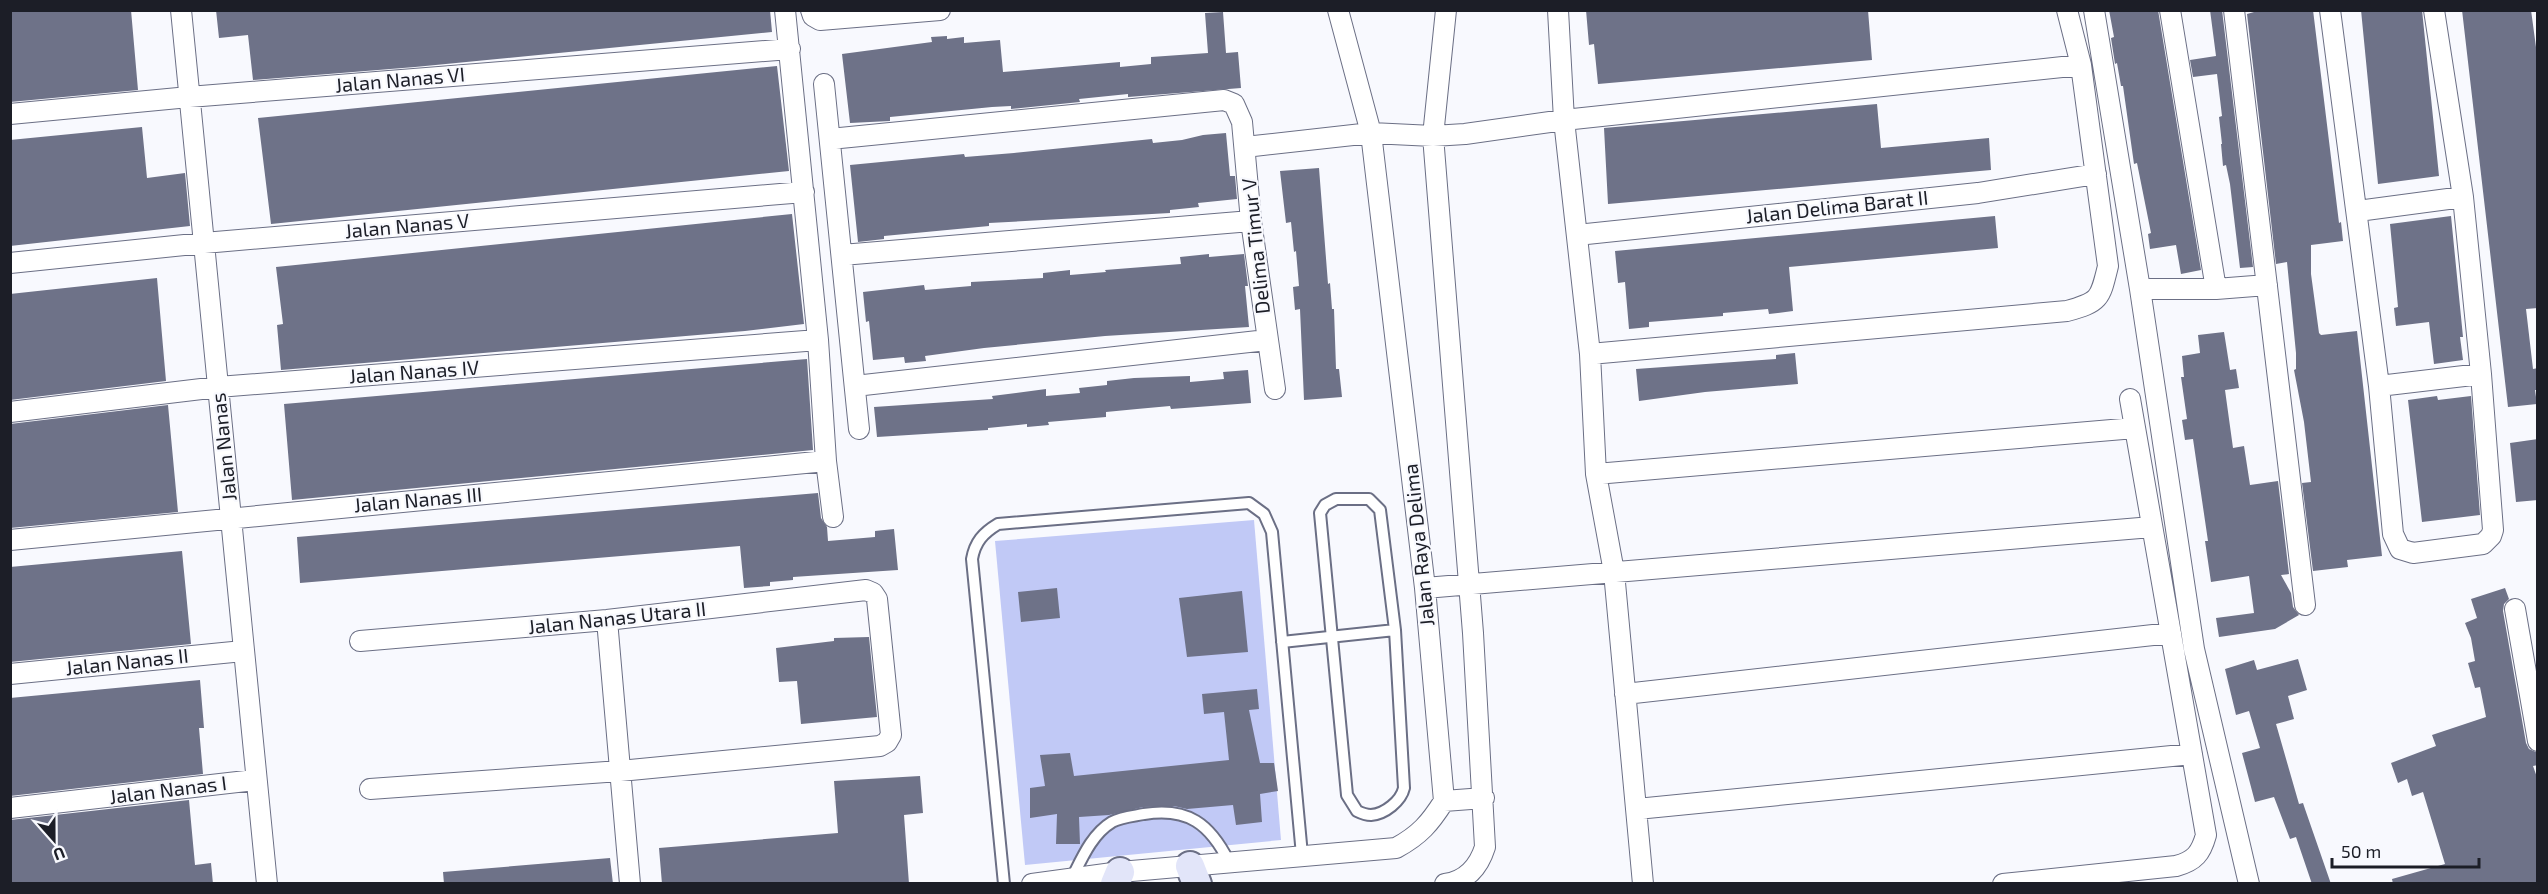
<svg xmlns="http://www.w3.org/2000/svg" width="2548" height="894" viewBox="0 0 2548 894" font-family="'Exo 2',sans-serif">
  <rect width="100%" height="100%" fill="#f8f9fe"/>
  <path fill="#c1c9f6" d="M1254,520l27,320 -256,25 -30,-324z"/>
  <path fill="#6e7288" d="M10,10h121l7,80 -128,12z
    M216,10h554l2,22 -357,35 -162,13 -5,-45 -29,3z
    M1586,10h282l4,50 -274,24 -4,-40 -5,1z
    M2109,10h49l43,260 -20,4 -5,-29 -26,4 -2,-15 3,-1 -14,-70 -3,1 -11,-78h-2l-4,-23 -2,1 -4,-26 3,-1z
    M2210,10h12l31,257 -13,1 -10,-84 -4,-19 -3,1 -2,-22h1l-3,-27 3,-1 -5,-42 -24,3 -3,-17 26,-4z
    M2261,10h52l26,213 2,-1 2,19 -32,4v29l8,59 2,2 36,-4 25,225 -35,4 1,7 -35,4 -11,-88 9,-1 -7,-60 -10,-52 2,-1v-16l-9,-91 -11,2 -29,-250z
    M2361,10h61l17,166 -61,8z
    M2462,10h69l7,52v246l-12,1 7,60 5,-1v22h-3l2,14 -29,3z
    M1223,12l3,41 12,-1 3,36 -113,9v-3l-49,5 1,3 -69,7v-3l-19,1 -102,10v4l-40,2 -8,-69 90,-12 -1,-5 16,-1v3l17,-2v6l36,-3 3,32 117,-10v5l31,-3v-7l57,-4 -3,-40z
    M777,66l12,105 -518,53 -13,-106z
    M1877,104l4,44 108,-10 2,32 -383,34 -4,-76z
    M142,127l5,51 38,-5 5,53 -180,20v-106z
    M1226,133l4,43h5l2,23 -39,4 1,4 -29,3v3l-181,10v3l-105,10v3l-26,3 -8,-77 114,-11 1,3 49,-4 138,-14 1,4 29,-3 21,-5z
    M1319,168l9,116 2,-1 2,26h2l2,60h3l3,28 -38,3 -4,-91 -5,1 -2,-23 6,-1 -3,-35 -2,1 -3,-30 -5,1 -6,-52z
    M792,214l12,110 -59,7 -464,39 -4,-45 6,-1 -7,-57z
    M1995,216l3,32 -209,19 4,44 -24,3 -1,-5 -45,4v3l-74,6v5l-20,2 -4,-47 -7,1 -3,-32z
    M2451,216l12,121h-3l3,23 -29,4 -5,-42 -33,4 -2,-18 4,-1 -8,-83z
    M1209,254v3l35,-3 4,32h-3l4,41 -144,9 -121,12 -59,8 1,5 -21,2 -1,-6 -31,3 -4,-39 -3,1 -3,-30 61,-7 1,5 46,-4v-4l72,-4v-5l27,-3v5l36,-3 -1,-2 76,-6 -1,-7z
    M157,278l9,103 -156,19v-106z
    M2224,332l6,38 6,-1 3,19 -14,2 8,58 11,-2 6,39 28,-4 11,93 -8,1 10,18 2,14 6,8 -24,14 -56,8 -3,-19 38,-5 -5,-37 -38,6 -6,-41h3l-15,-102 -8,1 -3,-20 5,-1 -6,-42h3l-2,-21 18,-3 -2,-18z
    M1795,353l3,31 -93,8 -66,9 -3,-32 140,-10v-4z
    M807,359l6,91 -521,50 -8,-96z
    M1248,370l3,33 -80,6 -1,-3 -33,3 -31,3v5l-58,5 1,3 -22,2v-3l-39,4v2l-111,7 -3,-30 119,-8 -1,-3 54,-7v7l34,-3 -1,-5 28,-3v-4l27,-3 56,-2v6l34,-3 -1,-7z
    M2437,396l1,4 33,-4 9,119 -58,7 -14,-122z
    M168,405l10,107 -168,16v-104z
    M2538,439v61l-22,2 -6,-59z
    M818,493l3,25 6,9 1,14 47,-4v-6l19,-2 4,41 -105,7v3l-23,2v4l-26,2 -4,-42 -440,37 -3,-46z
    M182,551l9,93 -181,18v-95z
    M1057,588l3,30 -39,4 -3,-30z
    M2505,588l4,11 -5,5 -1,7 23,132 3,6 9,4v12l-5,1 5,14v104h-145l-1,-5 53,-15 -22,-72 -11,4 -5,-17 -9,4 -7,-20 45,-17 -4,-11 54,-18 -6,-30 -5,1 -7,-25 7,-2 -4,-23 -6,-15 12,-5 -6,-19z
    M1242,591l6,61 -61,5 -8,-59z
    M869,637l8,80 -76,7 -4,-43 -18,1 -3,-34 58,-7v-3z
    M2298,659l9,31 -19,6 6,23 -18,5 23,80 4,-1 2,6 26,75h-19l-16,-47 -6,2 -16,-42 -19,5 -13,-49 18,-5 -11,-37 -13,4 -11,-46 29,-9 3,10z
    M200,680l4,48h-5l4,46 -193,22v-98z
    M1257,689l2,20 -10,1 11,53h14l4,28 -18,3 2,28 -26,3 -3,-20 -46,4 -13,-3 -31,1 -34,8 -30,2 1,27h-24l1,-30 -27,4v-30l15,-2 -5,-31 30,-2 4,23 155,-16 -5,-48 -20,2 -2,-20z
    M920,776l3,37 -19,2 5,69h-247l-3,-36 179,-15 -4,-52z
    M189,800l6,65 16,-2 2,21h-203v-64z
    M610,858l3,26h-169l-1,-12z"/>
  <g fill="none" stroke-linecap="round" stroke-linejoin="round">
    <defs>
      <path id="service" d="M1336,499h33l11,11 15,120 9,158c-3,13 -19,26 -33,27 -4,0 -10,-2 -14,-4l-10,-16 -27,-282 5,-8z
        M1282,642l113,-12
        M1072,878c10,-20 20,-44 40,-56 9,-5 22,-6 32,-8 44,-7 66,10 85,48
        M1004,884l-32,-325c3,-17 11,-26 26,-35l251,-21 15,11 8,18 30,323"/>
      <path id="minor" d="M181,10l86,874
        M785,10l33,330 8,121 7,56
        M811,10l2,6 7,4 120,-10
        M1558,10l6,110 26,234 6,120 18,98 29,312
        M2094,10l46,279 54,360 55,235
        M2170,10l46,279 51,-4
        M2234,10l71,595
        M2330,10l49,376 14,148 7,15 13,4 70,-9 8,-8 2,-6 -12,-156 -18,-177 -29,-187
        M824,84l35,345
        M10,114l179,-17 601,-48
        M830,139l394,-39 10,4 8,18 9,99 24,168
        M1245,147l126,-14 62,3 32,-2 99,-14 517,-55
        M2358,211l105,-14
        M1577,235l401,-42 118,-19
        M842,255l409,-34
        M10,263l194,-20 600,-51
        M2140,289h76
        M1590,354l477,-43c33,-9 33,-12 41,-45l-27,-201 -14,-55
        M855,386l412,-46
        M2379,386l102,-12
        M10,412l208,-25 600,-47
        M1596,474l539,-46
        M10,540l816,-79
        M1425,588l727,-61
        M2515,609l23,132
        M607,620l23,264
        M360,641l247,-21 259,-30 7,3 4,6 14,136 -4,7 -7,4 -260,25 -250,18
        M10,674l233,-23
        M1625,694l546,-61
        M1444,801l40,-3
        M10,808l245,-28
        M1637,809l555,-55
        M1032,884l88,-12 276,-24c24,-13 34,-25 48,-47l-19,-213 -54,-455 -33,-123
        M1445,884c22,-3 34,-18 40,-37l-12,-214 -40,-497 13,-126
        M2003,884l173,-18c19,-5 25,-13 30,-31l-76,-436"/>
      <path id="secondary" d="M1190,866l7,18
        M1115,884l5,-12"/>
    </defs>
    <use href="#service" stroke="#6b6f85" stroke-width="14"/>
    <use href="#minor" stroke="#6b6f85" stroke-width="22"/>
    <use href="#secondary" stroke="#6b6f85" stroke-width="32"/>
    <use href="#service" stroke="#fff" stroke-width="10"/>
    <use href="#minor" stroke="#fff" stroke-width="20"/>
    <use href="#secondary" stroke="#e2e5f9" stroke-width="28"/>
  </g>
  <g text-anchor="middle" stroke-width="4.5" stroke-linejoin="round" paint-order="stroke">
    <g font-size="20" fill="#1c1e27" stroke="#f8f9fe">
      <text transform="translate(400 80) rotate(-5)" y="7">Jalan Nanas VI</text>
      <text transform="translate(1837 207) rotate(-6)" y="7">Jalan Delima Barat II</text>
      <text transform="translate(407 226) rotate(-5)" y="7">Jalan Nanas V</text>
      <text transform="translate(1256 246) rotate(-96)" y="7">Delima Timur V</text>
      <text transform="translate(414 372) rotate(-4)" y="7">Jalan Nanas IV</text>
      <text transform="translate(224 447) rotate(-96)" y="7">Jalan Nanas</text>
      <text transform="translate(418 500) rotate(-5)" y="7">Jalan Nanas III</text>
      <text transform="translate(1419 545) rotate(-96)" y="7">Jalan Raya Delima</text>
      <text transform="translate(617 618) rotate(-6)" y="7">Jalan Nanas Utara II</text>
      <text transform="translate(127 662) rotate(-6)" y="7">Jalan Nanas II</text>
      <text transform="translate(168 790) rotate(-7)" y="7">Jalan Nanas I</text>
    </g>
  </g>
  <rect width="2548" height="894" fill="none" stroke="#1c1e27" stroke-width="24"/>
  <g transform="translate(54 840) rotate(159)" stroke="#f8f9fe" stroke-width="4.5" paint-order="stroke">
  <path d="M0-4.5L10 22L0 15L-10 22Z" fill="#1c1e27"/>
  <text y="-9" font-size="16" font-weight="bold" text-anchor="middle" fill="#1c1e27">U</text>
  </g>
  <path d="M2332 858v9h147v-9" fill="none" stroke="#1c1e27" stroke-width="3"/>
  <text x="2341" y="858" font-size="18" fill="#1c1e27" stroke="#f8f9fe" stroke-width="4.5" paint-order="stroke">50 m</text>
</svg>
